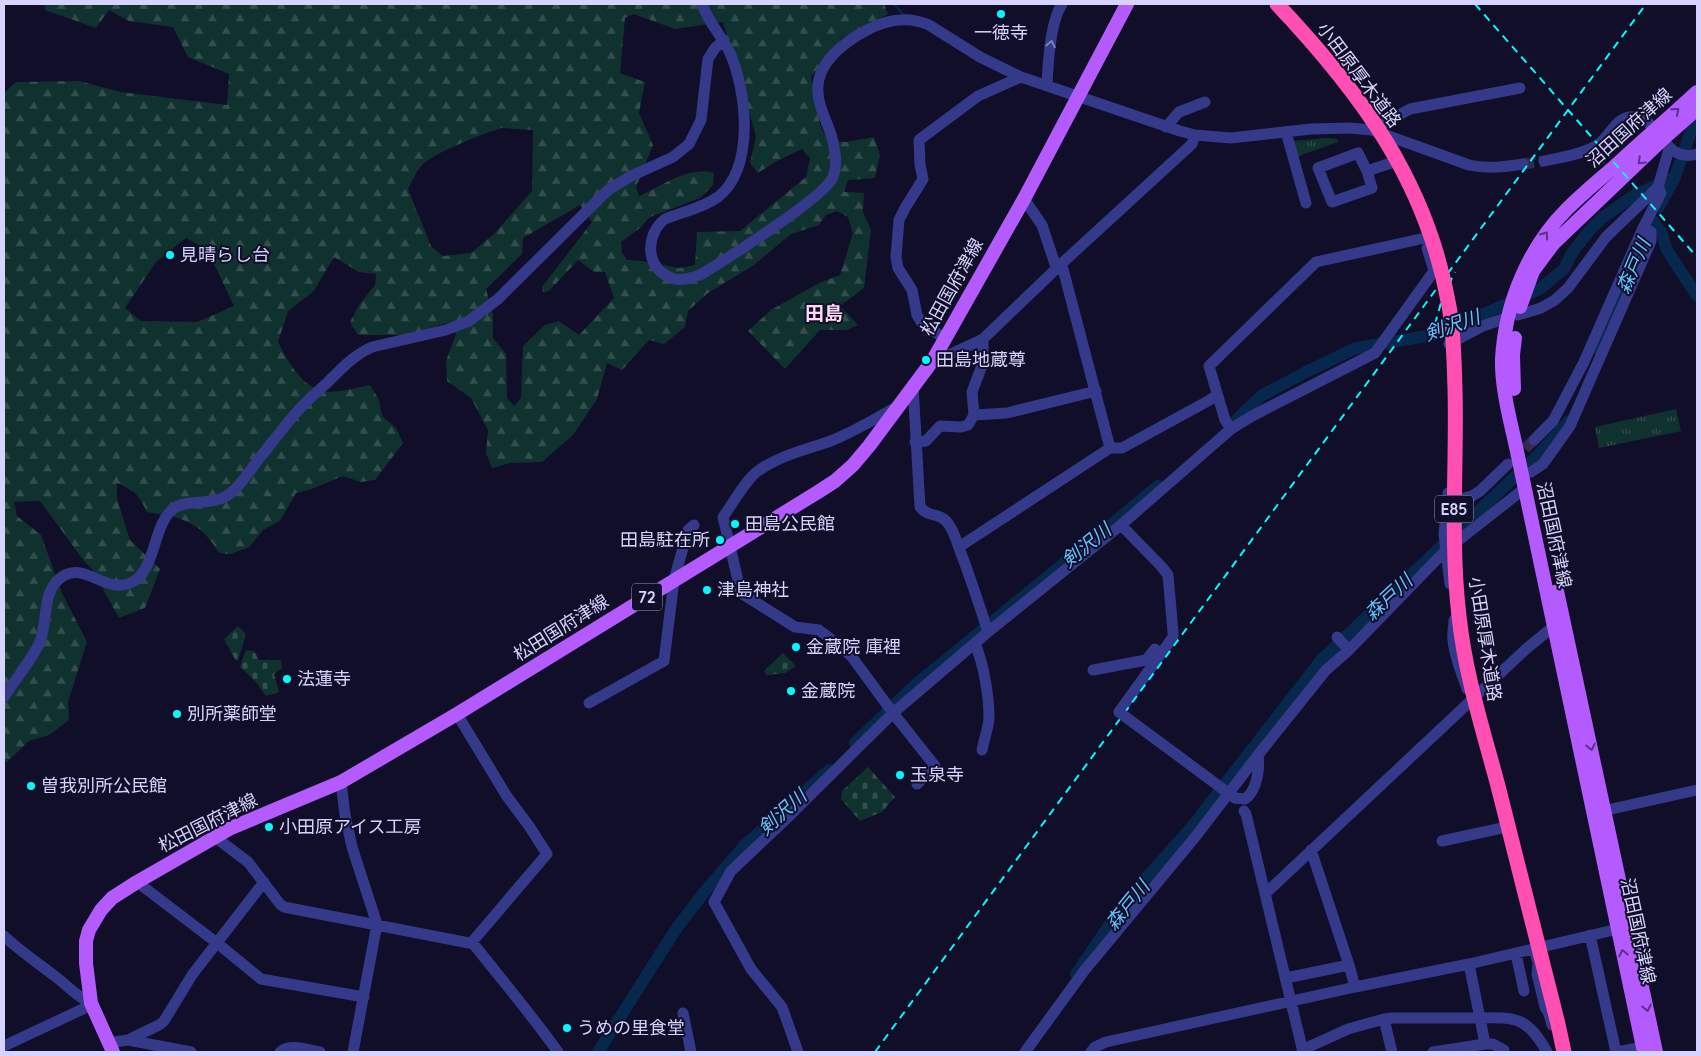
<svg xmlns="http://www.w3.org/2000/svg" width="1701" height="1056" viewBox="0 0 1701 1056" font-family="Quicksand,'Noto Sans JP',sans-serif">
  <defs>
    <pattern id="forest-firs" width="22" height="20" patternUnits="userSpaceOnUse" patternTransform="scale(1.25)"><rect width="22" height="20" fill="#10322e"/><path d="M5 1l3.5 6h-7zM16 11l3.5 6h-7z" fill="#324f4d"/></pattern>
    <pattern id="cemetery-stones" width="16" height="16" patternUnits="userSpaceOnUse" patternTransform="scale(1.25)"><rect width="16" height="16" fill="#10322e"/><path d="M2 7V4a2 2 0 0 1 4 0v3zM10 15v-3a2 2 0 0 1 4 0v3z" fill="#324f4d"/></pattern>
    <pattern id="park-tufts" width="24" height="20" patternUnits="userSpaceOnUse" patternTransform="scale(1.25)"><rect width="24" height="20" fill="#10322e"/><path d="M3 7l-1-3M5 7V3M7 7l1-3M15 17l-1-3M17 17v-4M19 17l1-3" fill="none" stroke="#324f4d"/></pattern>
  </defs>
  <rect width="100%" height="100%" fill="#100e28"/>
  <path fill="url(#forest-firs)" fill-rule="evenodd" d="M45,4h839l4,10 -46,24 -31,39 9,48 8,16 18,1 28,-5 6,18 -5,23 -27,2 -4,12 20,1 -1,19 8,18 -7,58 -24,18 18,19 -11,5h-27l-35,39 -37,-38 23,-21 48,-27 21,-8 13,-42 -5,-16 -11,-6 -11,4 -7,10 -28,9 -37,31 -46,28 -20,18 -3,16 -21,17 -15,-4 -27,30 -15,-7 -10,36 -24,36 -31,27 -32,1 -18,5 -6,-15 2,-23 -17,-32 -24,-17 -1,-20 10,-27 -9,-11 -41,12h-48l-8,-13 9,-17 16,-20 1,-11 -17,-2 -25,-15 -21,35 -25,19 -10,31c10,20 25,48 50,50 13,0 28,-4 42,-7l9,15 3,16 14,12 7,15 -28,37 -14,2 -18,-6 -34,14 -13,3 -16,28 -17,9 -14,17 -18,7 -12,-1c-19,-32 -37,-36 -72,-41 -8,-17 -13,-22 -30,-29v16l13,41 30,29 -15,39 -26,10 -27,-49 -8,-8 -44,-60 -26,1 3,14 24,19 21,58 25,49 -19,60 1,18 -20,15 -20,6 -22,21h-3v-669l12,-11 63,-1 42,11 106,13 2,-31 -41,-17 -15,-30 -44,-6 -20,-11 -13,18 -51,-18zM634,14l41,15 48,-7 33,114 -6,27 8,10 17,-11 27,-13 8,9 -4,19 -66,54 -43,1 -2,33 -16,3 -37,-7 -15,-1 -5,-7 -1,-11 19,-14 10,-11 50,-19 13,-13 1,-12c-28,-7 -51,13 -75,23l-3,-9 17,-42 -14,-32 6,-31 -25,-9 5,-55zM501,128l32,2 -1,61 -38,43 -23,19 -28,3 -12,-10 -23,-57c4,-7 8,-18 14,-24 15,-14 59,-30 79,-37zM580,205l12,17 -50,65 1,5 6,-1 29,-31 16,12h11l9,26 -35,37 -20,-14 -14,4 -22,21 -2,52 -7,8 -7,-8 -1,-44 -13,-16v-23l-7,-26 36,-35 1,-16zM186,238l21,11 27,57 -37,16 -56,-1 -16,-13 31,-46z"/>
  <path fill="url(#cemetery-stones)" d="M238,626l8,8 -8,26 -2,1 -12,-22z
    M246,650l8,1 5,9h22l1,8 -8,6 5,18 -13,4 -11,-15 -15,-14z
    M783,653l13,13 -11,7 -18,2 -3,-4z
    M868,767l27,30 -13,15 -22,9 -19,-22 1,-8z"/>
  <path fill="url(#park-tufts)" d="M1327,138l10,1 1,3 -42,15 -4,-16z
    M1676,409l5,22 -82,17 -4,-21z"/>
  <g fill="none" stroke-linecap="round" stroke-linejoin="round">
    <path stroke="#08274c" stroke-width="2" d="M894,4l9,10"/>
    <path stroke="#08274c" stroke-width="12" d="M1659,207l16,-30 22,-63
      M1652,220l9,12 6,18 30,46
      M1598,349l45,-108
      M1231,425l30,-29 45,-24 50,-24 83,-14 101,-45 24,-20 8,-16 17,-22 13,-13 31,-22 42,-19
      M855,743l59,-57 244,-200
      M1076,974l38,-56 34,-42 43,-48 131,-169 216,-204 31,-34
      M598,1052l78,-123 30,-39 39,-45 84,-75"/>
    <path stroke="#2e2c48" stroke-width="11" stroke-dasharray="11 5.5" stroke-linecap="butt" d="M1523,164l21,-3
      M1513,460l21,-20"/>
    <path stroke="#35398a" stroke-width="11" d="M702,4c6,18 20,32 28,49 17,39 25,115 -12,144 -15,11 -36,15 -53,22 -21,16 -20,53 10,60 9,2 18,-2 27,-5 24,-15 123,-77 131,-97 4,-10 3,-19 1,-30 -2,-18 -15,-35 -16,-54 -3,-29 26,-51 49,-63 19,-10 41,-14 62,-5l51,32 41,20 159,54 15,4 36,3 80,-9 38,-1 23,2 97,35c18,4 35,2 54,-1
      M1047,86c1,-23 3,-63 15,-82
      M1166,127l13,-15 26,-10
      M1372,130l38,-21 110,-21
      M1286,132l20,71
      M1544,161c17,-4 37,-6 52,-15 15,-9 19,-31 39,-29 27,3 28,47 62,37
      M1367,171l-9,-18 -40,15 14,34 40,-14 -5,-17 24,-8
      M1024,199l18,26 13,39 8,5 47,179
      M1518,315l23,-7 14,-8 13,-12 38,-51 52,-50 11,-38
      M945,338l-22,-13 -6,-10 -5,-25 -14,-22 -2,-11 3,-37 6,-12 18,-29 -3,-14 -1,-25 59,-44 43,-19
      M1449,344l34,-18 26,-9
      M933,360l14,-4 36,-17 76,-73 133,-122 3,-9
      M913,386l7,121c9,11 17,5 26,14 7,7 10,18 13,27 11,28 20,56 29,84
      M897,407c-23,12 -45,26 -69,35 -24,8 -49,14 -70,29 -12,8 -26,34 -35,46l18,76 54,34 24,3 21,16 12,11 41,56 42,53 -18,18
      M974,415l-2,-23 11,-29v-24
      M1231,429l-6,-9 -16,-54 107,-104 109,-24
      M1534,440l19,-19 31,-59 59,-134 18,-35 -3,-6
      M915,442l11,-1 14,-15 21,1 7,-2 6,-10 33,-2 89,-22
      M1531,472l12,-8 27,-38 81,-185v-9l-8,-4
      M1448,493l-4,41 6,50
      M1448,502l24,-6 8,-5 28,-27
      M959,547l151,-99h12l86,-47 9,-6
      M1454,620c0,7 -2,13 -1,20 1,17 9,33 14,49
      M1337,637l12,13
      M975,643c9,23 14,52 14,76 -1,10 -5,21 -7,31
      M1093,670l53,-10 9,-11
      M4,697c11,-17 26,-35 35,-53 9,-19 3,-46 17,-62 27,-29 51,20 81,-3 19,-16 17,-55 36,-70 14,-11 41,-2 58,-16 12,-10 21,-26 31,-38 11,-14 22,-28 33,-41 10,-12 22,-22 33,-32 14,-14 26,-27 44,-35l74,-17 23,-9 29,-22 110,-109 23,-14 42,-19 16,-13 12,-24 7,-61 7,-11 9,-8
      M589,703l75,-42 10,-81 14,-50 6,-5
      M1119,712l54,-75v-5l-5,-57 -7,-9 -40,-41
      M341,782l4,33 7,32 25,77 -24,128
      M1235,798l10,1c12,-8 15,-31 13,-44l68,-85 23,-20 96,-99 80,-63
      M1244,811l2,3 57,238
      M1598,812l99,-22
      M215,837l33,25 32,42 4,3 185,36 3,-1 75,-88 -18,-28 -23,-31 -49,-81
      M1442,841l60,-13
      M1311,850l38,115
      M137,882l80,61 44,36 103,18
      M1266,893l260,-244 28,-23
      M1590,935l26,117
      M4,936c16,15 34,27 52,41 12,9 21,20 35,26l-6,5 -81,38
      M472,942c29,37 59,72 86,110
      M1516,954l8,37
      M1536,956l2,7 -1,11 8,33 4,7 3,11
      M1469,964l149,-35
      M1286,978l63,-13 6,22 114,-23 11,54h-88l-8,1 8,33
      M683,1013l8,39
      M128,1040l31,-15 5,-4 28,-46 72,-93
      M108,1043l20,-3 63,12
      M1485,1044l-5,-26c37,-1 48,0 67,34
      M1302,1050l46,-21 36,-10
      M280,1052c10,-9 28,-2 40,0
      M798,1052l-16,-45 -31,-38 -37,-67 17,-31 52,-49 110,-109 95,-81 133,-107 110,-96 21,-13 123,-63 59,-82 -7,-23
      M1025,1052l59,-81 112,-135 62,-81
      M1091,1052l4,-5 11,-5 249,-55
      M1433,1052l52,-8h8l11,6v2
      M1617,1052l26,-5"/>
    <path stroke="#b45bff" stroke-width="14" d="M1520,307l13,-36 20,-27 110,-105 34,-30
      M1514,389l-1,-34 2,-17
      M1557,591l99,461
      M113,1052l-22,-49 -5,-40v-22l3,-11 12,-20 11,-12 25,-16 94,-54 110,-46 116,-68 361,-222 17,-11 18,-16 16,-19 64,-86 91,-161 103,-195
      M1644,1052l-125,-591c-6,-31 -18,-70 -17,-102 3,-55 26,-111 65,-150 15,-15 32,-29 48,-43 27,-25 55,-49 82,-74"/>
    <path stroke="#00fbff" stroke-width="2" stroke-dasharray="8 6" stroke-linecap="butt" d="M1475,4l222,253
      M1431,338l12,-42 12,-24
      M875,1052l771,-1048"/>
    <path stroke="#35398a" stroke-width="11" d="M1119,712l116,86"/>
    <path stroke="#ff4fb3" stroke-width="15" d="M1277,4c85,90 150,178 172,302 5,27 5,55 6,82 2,76 -5,152 4,228 6,58 24,114 39,170 20,79 40,158 60,238l6,28"/>
  </g>
  <defs><path id="oneway-chevron" d="M-2-3.5L2.5 0L-2 3.5" fill="none" stroke-width="1.6" stroke-linecap="round" stroke-linejoin="round" transform="scale(1.25)"/></defs>
  <use stroke="#7d7fbf" href="#oneway-chevron" transform="translate(1051 44) rotate(-79)"/>
  <g stroke="#5a3189">
    <use href="#oneway-chevron" transform="translate(1676 111) rotate(-41)"/>
    <use href="#oneway-chevron" transform="translate(1641 161) rotate(136)"/>
    <use href="#oneway-chevron" transform="translate(1545 235) rotate(-54)"/>
    <use href="#oneway-chevron" transform="translate(1591 747) rotate(78)"/>
    <use href="#oneway-chevron" transform="translate(1623 953) rotate(-102)"/>
    <use href="#oneway-chevron" transform="translate(1647 1008) rotate(78)"/>
  </g>
  <g fill="#00fbff" stroke="#100e28" stroke-width="2">
    <circle cx="1001" cy="14" r="5"/>
    <circle cx="170" cy="255" r="5"/>
    <circle cx="926" cy="360" r="5"/>
    <circle cx="735" cy="524" r="5"/>
    <circle cx="720" cy="540" r="5"/>
    <circle cx="707" cy="590" r="5"/>
    <circle cx="796" cy="647" r="5"/>
    <circle cx="287" cy="679" r="5"/>
    <circle cx="791" cy="691" r="5"/>
    <circle cx="177" cy="714" r="5"/>
    <circle cx="900" cy="775" r="5"/>
    <circle cx="31" cy="786" r="5"/>
    <circle cx="269" cy="827" r="5"/>
    <circle cx="567" cy="1028" r="5"/>
  </g>
  <g text-anchor="middle" stroke-width="4" stroke-linejoin="round" paint-order="stroke">
    <g fill="#100e28" stroke="#9b99be" stroke-width="1">
      <rect x="1435" y="495.5" width="38" height="27" rx="4"/>
      <rect x="632" y="583.5" width="30" height="27" rx="4"/>
    </g>
    <g font-size="16" font-weight="bold" fill="#d6d4ff">
      <text x="1454" y="515">E85</text>
      <text x="647" y="603">72</text>
    </g>
    <g font-size="18" fill="#d6d4ff" stroke="#100e28" text-anchor="start">
      <text x="1001" y="39" text-anchor="middle">一徳寺</text>
      <text x="180" y="261">見晴らし台</text>
      <text x="936" y="366">田島地蔵尊</text>
      <text x="745" y="530">田島公民館</text>
      <text x="710" y="546" text-anchor="end">田島駐在所</text>
      <text x="717" y="596">津島神社</text>
      <text x="806" y="653">金蔵院 庫裡</text>
      <text x="297" y="685">法蓮寺</text>
      <text x="801" y="697">金蔵院</text>
      <text x="187" y="720">別所薬師堂</text>
      <text x="910" y="781">玉泉寺</text>
      <text x="41" y="792">曽我別所公民館</text>
      <text x="279" y="833">小田原アイス工房</text>
      <text x="577" y="1034">うめの里食堂</text>
    </g>
    <g font-size="18" fill="#d6d4ff" stroke="#100e28">
      <text transform="translate(1359 75) rotate(53)" y="6">小田原厚木道路</text>
      <text transform="translate(1629 128) rotate(-42)" y="6">沼田国府津線</text>
      <text transform="translate(952 287) rotate(-61)" y="6">松田国府津線</text>
      <text transform="translate(1554 535) rotate(78)" y="6">沼田国府津線</text>
      <text transform="translate(561 628) rotate(-32)" y="6">松田国府津線</text>
      <text transform="translate(1485 639) rotate(81)" y="6">小田原厚木道路</text>
      <text transform="translate(208 823) rotate(-27)" y="6">松田国府津線</text>
      <text transform="translate(1638 931) rotate(78)" y="6">沼田国府津線</text>
    </g>
    <g font-size="19" font-style="italic" fill="#62c4ff" stroke="#100e28">
      <text transform="translate(1633 266) rotate(-67)" y="7">森戸川</text>
      <text transform="translate(1452 325) rotate(-19)" y="7">剣沢川</text>
      <text transform="translate(1086 545) rotate(-39)" y="7">剣沢川</text>
      <text transform="translate(1388 597) rotate(-43)" y="7">森戸川</text>
      <text transform="translate(782 812) rotate(-42)" y="7">剣沢川</text>
      <text transform="translate(1127 905) rotate(-51)" y="7">森戸川</text>
    </g>
    <g font-size="19" font-weight="bold" fill="#ffd6f4" stroke="#100e28">
      <text x="824" y="320">田島</text>
    </g>
  </g>
  <rect width="1701" height="1056" fill="none" stroke="#d6d4ff" stroke-width="10"/>
</svg>
